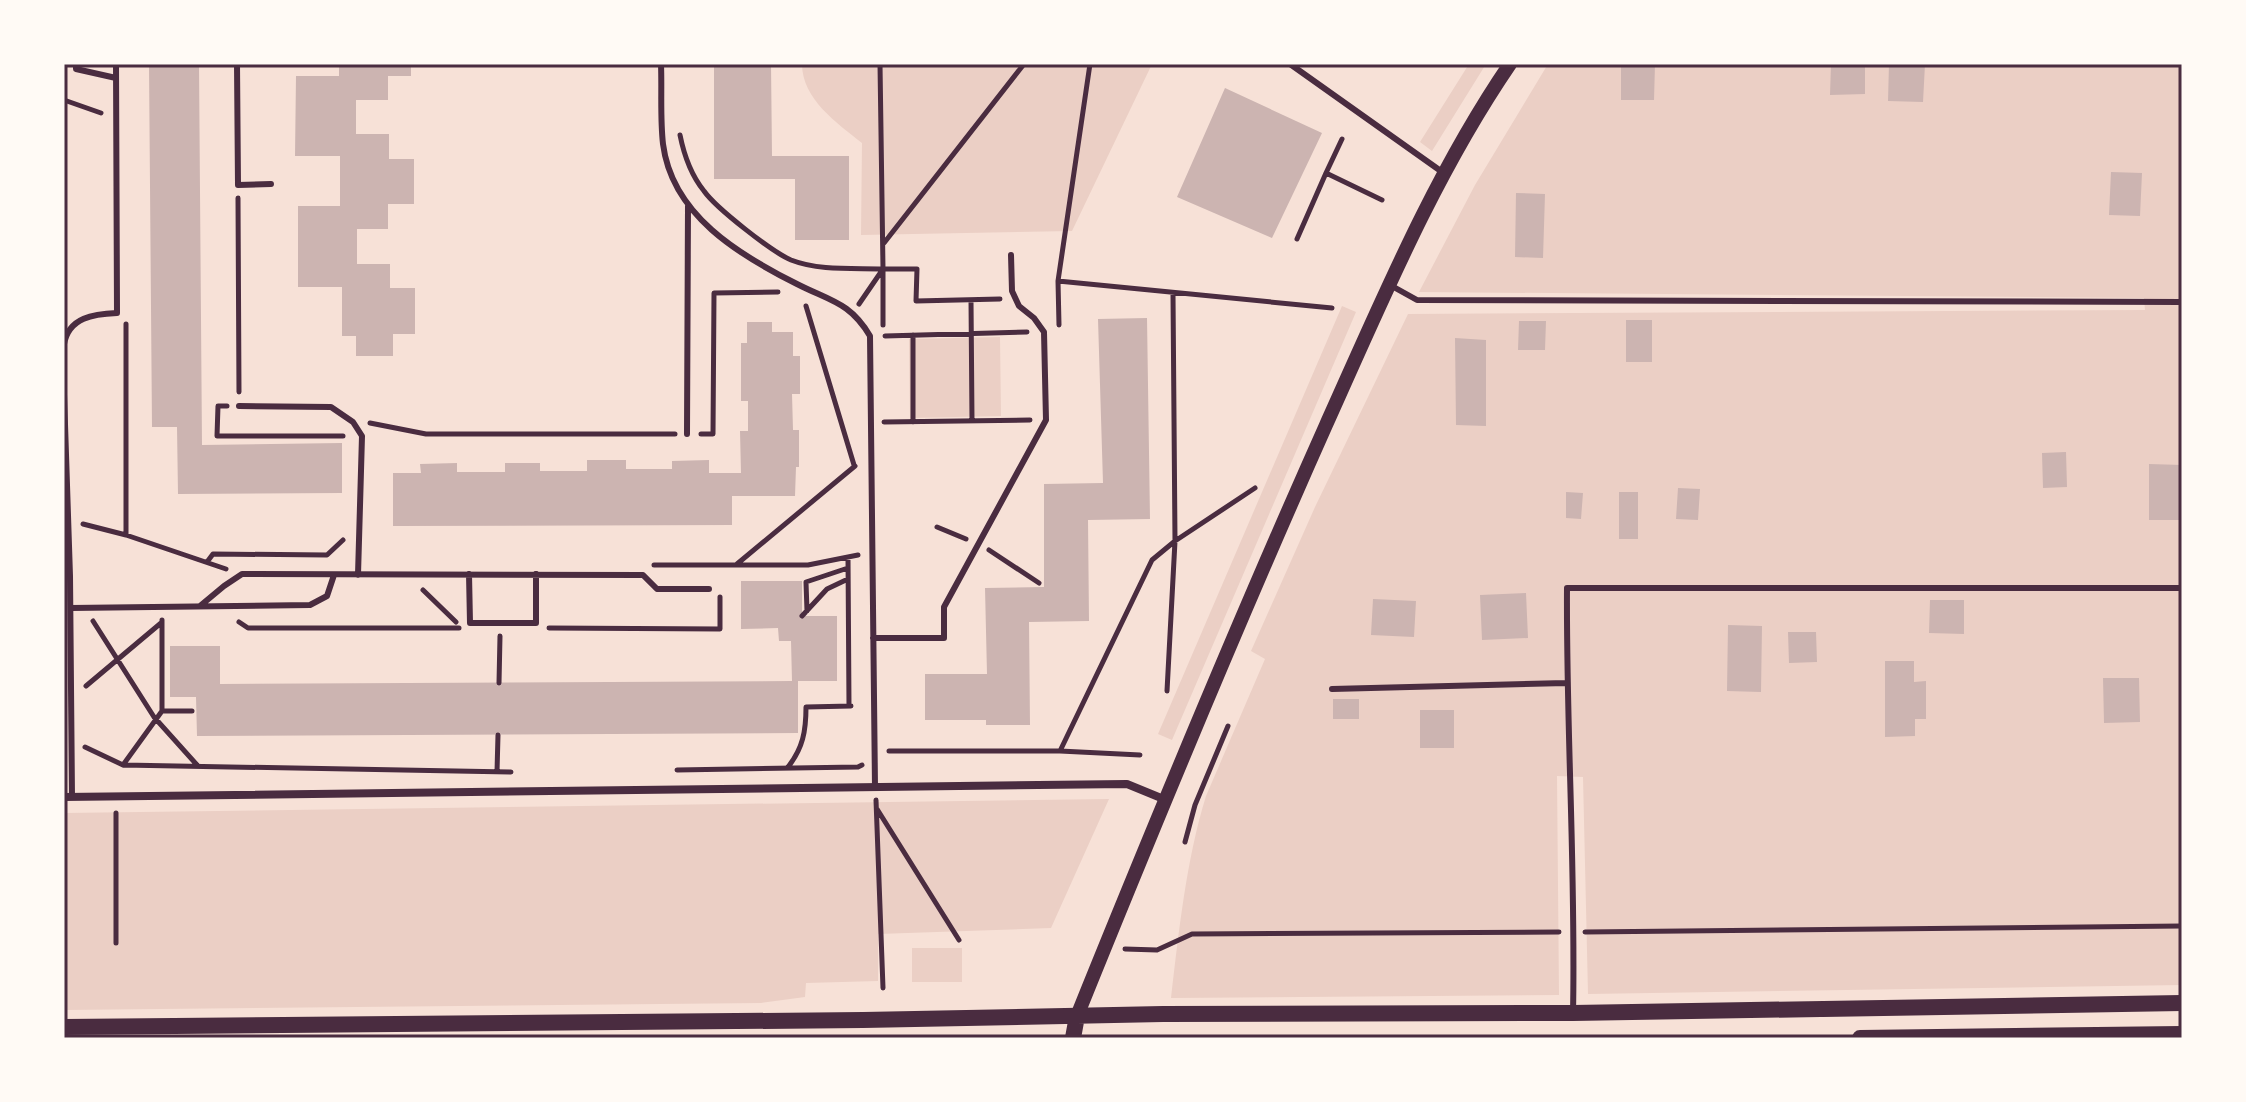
<svg xmlns="http://www.w3.org/2000/svg" width="2246" height="1102" viewBox="0 0 2246 1102" font-family="'PT Sans Narrow',sans-serif">
  <rect width="100%" height="100%" fill="#f7e1d7"/>
  <path fill="#ebcfc5" d="M802,64h350l-80,167 -211,4 1,-92c-25,-20 -60,-44 -60,-79z
    M1469,64h17l-54,87 -12,-9z
    M1548,64h634v921l-594,9 -5,-217 -26,-1 2,219 -388,3c8,-67 15,-137 35,-202l59,-137 -14,-8 64,-144 93,-193 737,-4 -1,-12 -725,-6 56,-107z
    M1342,306l14,6 -184,428 -14,-6z
    M1000,337l1,79 -91,2 -1,-79z
    M1109,799l-58,129 -173,6v47l-72,2 -1,14 -44,6 -697,7v-197z
    M912,948h50v34h-50z"/>
  <path fill="#ccb4b1" d="M149,64h50l3,381 140,-2v50l-164,1 -1,-67h-25z
    M339,64h72v12h-23v24h-32v34h33v25h25v45h-26v25h-31v35h33v24h25v46h-22v22h-37v-20h-14v-49h-44v-81h42v-50h-45l1,-80h43z
    M714,64h57l1,92h77v84h-54v-61h-81z
    M1621,64h34l-1,36h-33z
    M1831,64h34v30l-35,1z
    M1889,64h36l-2,38 -35,-1z
    M1225,88l97,45 -50,105 -95,-41z
    M2111,172l31,1 -2,43 -31,-1z
    M1516,193l29,1 -2,64 -28,-1z
    M1147,318l3,201 -62,1 1,101 -60,1 1,103h-44v-5h-61v-46h62l-2,-86 59,-1v-103l59,-1 -5,-164z
    M1626,320h26v42h-26z
    M1519,321h27l-1,29h-27z
    M747,322h25v10h21v24h7v38h-8l1,36h6v37h-3l-1,29h-63v29l-339,1v-53h28l-1,-9 37,-1v9h48v-9h35v8h47v-11h39v9h46v-8l37,-1v13h32l-1,-42h8v-30h-7v-58h6z
    M1455,338l31,2v86l-30,-1z
    M2066,452l1,35 -24,1 -1,-35z
    M2149,464l33,1v55h-33z
    M1678,488l22,1 -2,31 -22,-1z
    M1566,492l17,1 -2,26 -15,-1z
    M1619,492h19v47h-19z
    M741,581h61v35h35v65h-39v52l-601,3 -1,-39h-26v-51h50v38l572,-3 -1,-40h-12l-1,-13 -37,1z
    M1526,593l2,45 -46,2 -2,-45z
    M1373,599l43,2 -2,36 -43,-2z
    M1930,600h34v34l-35,-1z
    M1728,625l34,1 -1,66 -34,-1z
    M1788,632h28l1,30 -28,1z
    M1885,661h29v21l12,-1v38h-11v17l-30,1z
    M2103,678h36l1,44 -36,1z
    M1333,699h26v20h-26z
    M1420,710h34v38h-34z"/>
  <g fill="none" stroke-linecap="round" stroke-linejoin="round">
    <path stroke="#4a2c40" stroke-width="5" d="M64,100l37,13
      M680,135c4,20 11,40 24,56 12,17 68,61 87,69 28,11 62,8 92,9v56
      M1342,139l-16,34 56,27
      M238,198l1,194
      M1297,239l29,-66
      M884,243l140,-179
      M883,269h34l-1,32 84,-2
      M1058,281l274,27
      M971,300l1,121
      M859,304l24,-35 -3,-205
      M806,306l48,159
      M1059,325l-1,-44 32,-217
      M913,335v87
      M885,336l142,-4
      M227,406h-9l-1,30h126
      M884,422l146,-2
      M370,423l56,11h249
      M701,434h12l1,-141 64,-1
      M83,524l43,11 100,34
      M937,527l29,12
      M126,535v-211
      M989,550l50,33
      M848,557l1,149
      M207,562l6,-8 114,1 16,-15
      M737,564l118,-98
      M654,565h154l50,-10
      M423,590l33,32
      M807,611l-1,-29 42,-14
      M802,616l25,-27 21,-10
      M162,620v91h30
      M93,621l61,96 43,48
      M239,622l9,6h211
      M549,628l171,1v-32
      M499,683l1,-47
      M86,686l75,-63
      M1167,691l8,-150 -2,-247
      M85,747l38,18 388,7
      M889,751h171l80,4
      M1060,751l92,-191 23,-19 80,-53
      M123,765l39,-54
      M788,767c15,-19 18,-36 18,-60l45,-1
      M677,770l181,-3 4,-2
      M497,772l1,-37
      M876,800l7,188
      M877,809l82,131
      M1185,842l10,-37 33,-79
      M1585,932l597,-6
      M116,943v-130
      M1125,949l32,1 35,-16 367,-2"/>
    <path stroke="#4a2c40" stroke-width="6" d="M76,64v5l40,9
      M237,64l1,121 33,-1
      M661,64c1,26 -1,54 2,80 9,71 76,111 134,140 33,17 53,18 73,52l5,451
      M1290,64l155,110
      M1390,285l27,15 765,2
      M64,344c5,-27 30,-30 53,-31l-1,-249
      M64,394l6,182 2,221
      M239,406l92,1 22,15 9,14 -4,139
      M687,434l1,-228
      M469,574l1,49h66v-49
      M200,606l24,-20 18,-12 401,1 14,14h52
      M71,608l239,-3 17,-9 7,-21
      M873,638h71v-31l102,-187 -2,-88 -10,-14 -15,-12 -7,-15 -1,-36
      M1332,689l234,-6
      M1573,1013c3,-142 -7,-284 -6,-425h615"/>
    <path stroke="#4a2c40" stroke-width="8" d="M64,797l1063,-13 39,16"/>
    <path stroke="#4a2c40" stroke-width="14" d="M1077,1016c80,-198 162,-396 249,-591 55,-122 108,-250 184,-361"/>
    <path stroke="#4a2c40" stroke-width="16" d="M64,1027l799,-7 300,-6 410,-1 609,-10
      M1073,1038l4,-22
      M1860,1038l322,-4"/>
  </g>
  <rect width="2246" height="1102" fill="none" stroke="#fffaf5" stroke-width="132"/>
  <rect x="66" y="66" width="2114" height="970" fill="none" stroke="#4a2c40" stroke-width="3"/>
</svg>
